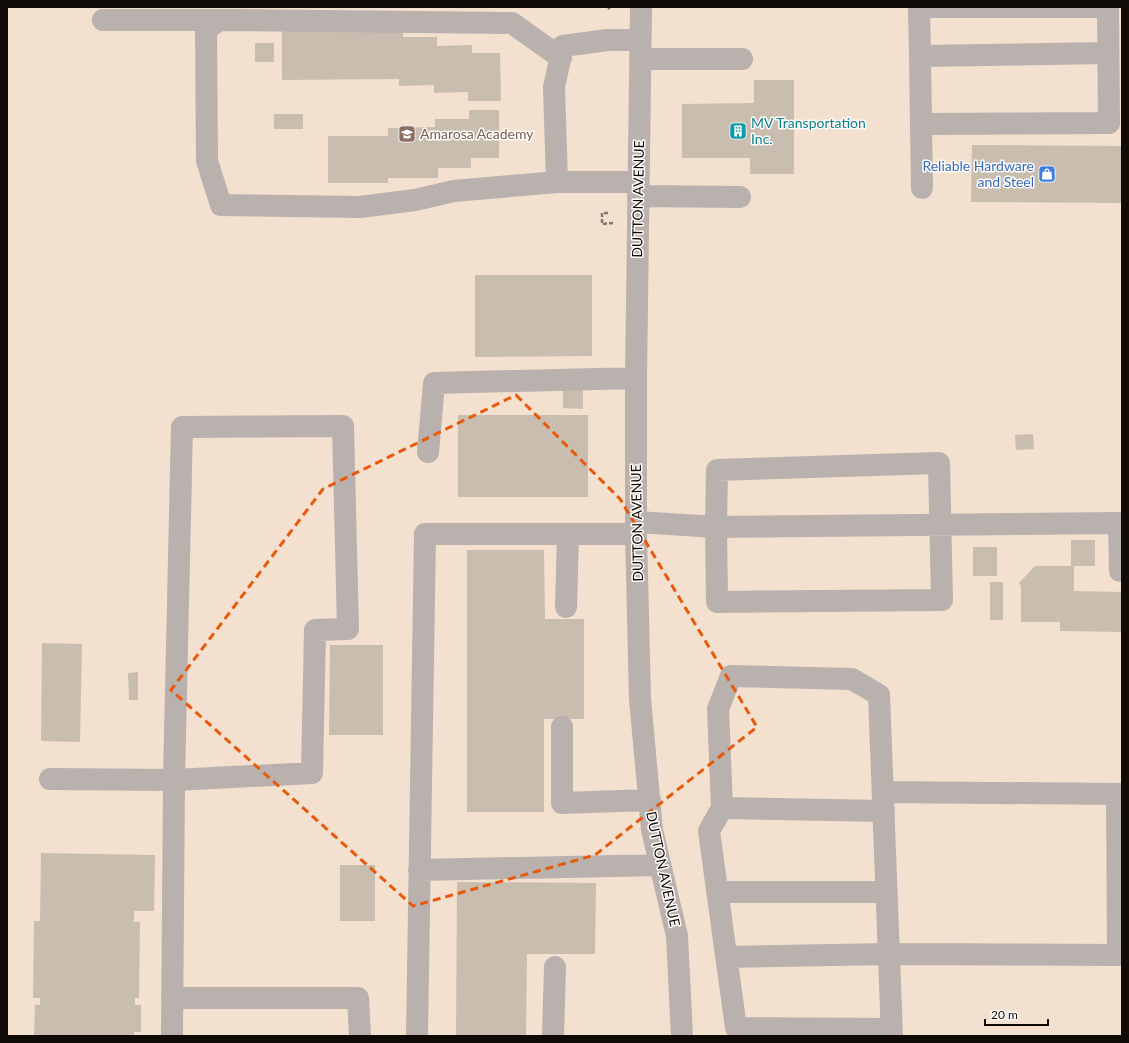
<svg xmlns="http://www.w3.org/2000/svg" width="1129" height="1043" viewBox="0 0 1129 1043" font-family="Lato,sans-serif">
  <rect width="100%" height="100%" fill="#faece0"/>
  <path fill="#f3e0ce" d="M7,7h1115v1029h-1115z"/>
  <path fill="#c9bdb0" d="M403,28v9h34v9l35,-1v8h28l1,48h-33v-9l-34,1v-8l-35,1v-7l-117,1v-51z
    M255,43h19v19h-19z
    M754,80h40v94h-44v-16h-68v-54l72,-1z
    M469,110h30v48h-28v10h-33v10h-50v5h-60v-47h60v-8l47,-1v-8h34z
    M274,114h29v15h-29z
    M972,145l150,1v57l-151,-1z
    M475,275h117v81l-117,1z
    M563,388l20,1v20l-20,-1z
    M458,415h130v82h-130z
    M1033,434l1,15 -18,1 -1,-15z
    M1071,540h24v26h-21v25l48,1v40l-62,-1v-9h-39v-36l-2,-3 16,-17h36z
    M973,547h24v29h-24z
    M467,550h77l1,69h39v100h-40v93h-77z
    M990,582h13v38h-13z
    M42,643l40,1 -2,98 -39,-1z
    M330,645h53v90h-54z
    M138,672v28h-9l-1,-27z
    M41,853l114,2 -1,56h-20v11h6l-1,76h-4v7h6v27h-7v4h-100l1,-31h5v-7h-7l1,-77h6z
    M340,865h35v56h-35z
    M457,882l139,1 -1,71h-68l-1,82h-70z"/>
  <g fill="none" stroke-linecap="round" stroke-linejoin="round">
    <path stroke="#81776f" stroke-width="2.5" stroke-dasharray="4 2" stroke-linecap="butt" d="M608,9l2,-2
      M608,213h-6v11l11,-1"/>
    <path stroke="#b8b1ad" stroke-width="22" d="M641,7l-5,371v156l4,165 12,131 25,106 5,100
      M919,7h189l1,116 -188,1 1,64
      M919,7l1,49
      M103,20h117
      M561,58l-49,-35 -292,-3 -14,9 1,132 14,44 139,2 55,-7 39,-9 103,-9 -3,-95 9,-41 44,-6h32
      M640,59h102
      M921,124l-1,-68 188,-3
      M557,182h81
      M638,196l102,1
      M343,426l5,203 -33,1 -3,143 -138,7 8,-353z
      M428,452l6,-69 202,-5
      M637,522l79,5 1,-57 222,-7 3,137 -225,2 -1,-75 403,-4 1,48
      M566,607l2,-73
      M562,727v76l88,-3
      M50,779l124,1 -2,256
      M883,792l239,2
      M722,808l-13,23 27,197 155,1
      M884,811l-162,-3 -4,-99 13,-33 121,3 27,16c4,114 9,227 13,341
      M419,870l241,-5
      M717,892h169
      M726,957l163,-3 229,1 -1,-161
      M172,998h186l2,38
      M417,1036l8,-502h211
      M553,1036l2,-69"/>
  </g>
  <path fill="none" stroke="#e8590c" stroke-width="3" stroke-dasharray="8 5" stroke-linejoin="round" d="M516,395l104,104 137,228 -162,128 -182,51 -242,-216 152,-201z"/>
  <defs>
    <symbol id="building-square" viewBox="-11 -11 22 22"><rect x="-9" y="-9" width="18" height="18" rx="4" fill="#0f9aa8" stroke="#fffcf9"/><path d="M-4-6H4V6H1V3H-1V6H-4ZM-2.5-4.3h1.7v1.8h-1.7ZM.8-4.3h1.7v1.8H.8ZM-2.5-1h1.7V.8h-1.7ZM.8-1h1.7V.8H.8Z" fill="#fff"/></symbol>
    <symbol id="school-square" viewBox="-11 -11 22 22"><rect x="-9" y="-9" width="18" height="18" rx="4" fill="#8d6e63" stroke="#fffcf9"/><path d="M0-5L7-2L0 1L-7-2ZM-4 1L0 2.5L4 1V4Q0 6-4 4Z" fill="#fff"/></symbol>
    <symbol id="shop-square" viewBox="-11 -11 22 22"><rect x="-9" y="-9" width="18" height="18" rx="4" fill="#3f7fe0" stroke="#fffcf9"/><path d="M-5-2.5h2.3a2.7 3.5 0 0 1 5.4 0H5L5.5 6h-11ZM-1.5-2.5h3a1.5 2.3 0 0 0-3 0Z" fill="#fff"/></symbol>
  </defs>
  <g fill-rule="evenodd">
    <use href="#building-square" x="728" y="121" width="20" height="20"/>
    <use href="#school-square" x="397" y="124" width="20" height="20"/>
    <use href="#shop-square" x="1037" y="164" width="20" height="20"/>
  </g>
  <g text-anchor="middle" stroke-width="3" stroke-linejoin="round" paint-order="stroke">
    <g font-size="14" fill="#0d838f" stroke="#fffcf9" text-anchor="start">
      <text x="751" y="128">MV Transportation<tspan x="751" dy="16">Inc.</tspan></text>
    </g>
    <g font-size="14" fill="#785e54" stroke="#fffcf9" text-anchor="start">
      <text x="420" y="139">Amarosa Academy</text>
    </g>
    <g font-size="14" fill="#366cbe" stroke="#fffcf9" text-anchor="end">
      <text x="1034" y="171">Reliable Hardware<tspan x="1034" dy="16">and Steel</tspan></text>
    </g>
    <g font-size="14" fill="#100b07" stroke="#fffcf9">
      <text transform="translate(638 199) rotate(-89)" y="5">DUTTON AVENUE</text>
      <text transform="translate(637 523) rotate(-91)" y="5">DUTTON AVENUE</text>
      <text transform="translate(663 869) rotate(78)" y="5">DUTTON AVENUE</text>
    </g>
  </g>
  <rect width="1129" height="1043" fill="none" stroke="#100b07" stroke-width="16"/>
  <path d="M985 1019v6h63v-6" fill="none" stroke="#100b07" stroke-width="2"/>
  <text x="991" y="1019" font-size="12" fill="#100b07" stroke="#fffcf9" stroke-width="3" paint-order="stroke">20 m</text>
</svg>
